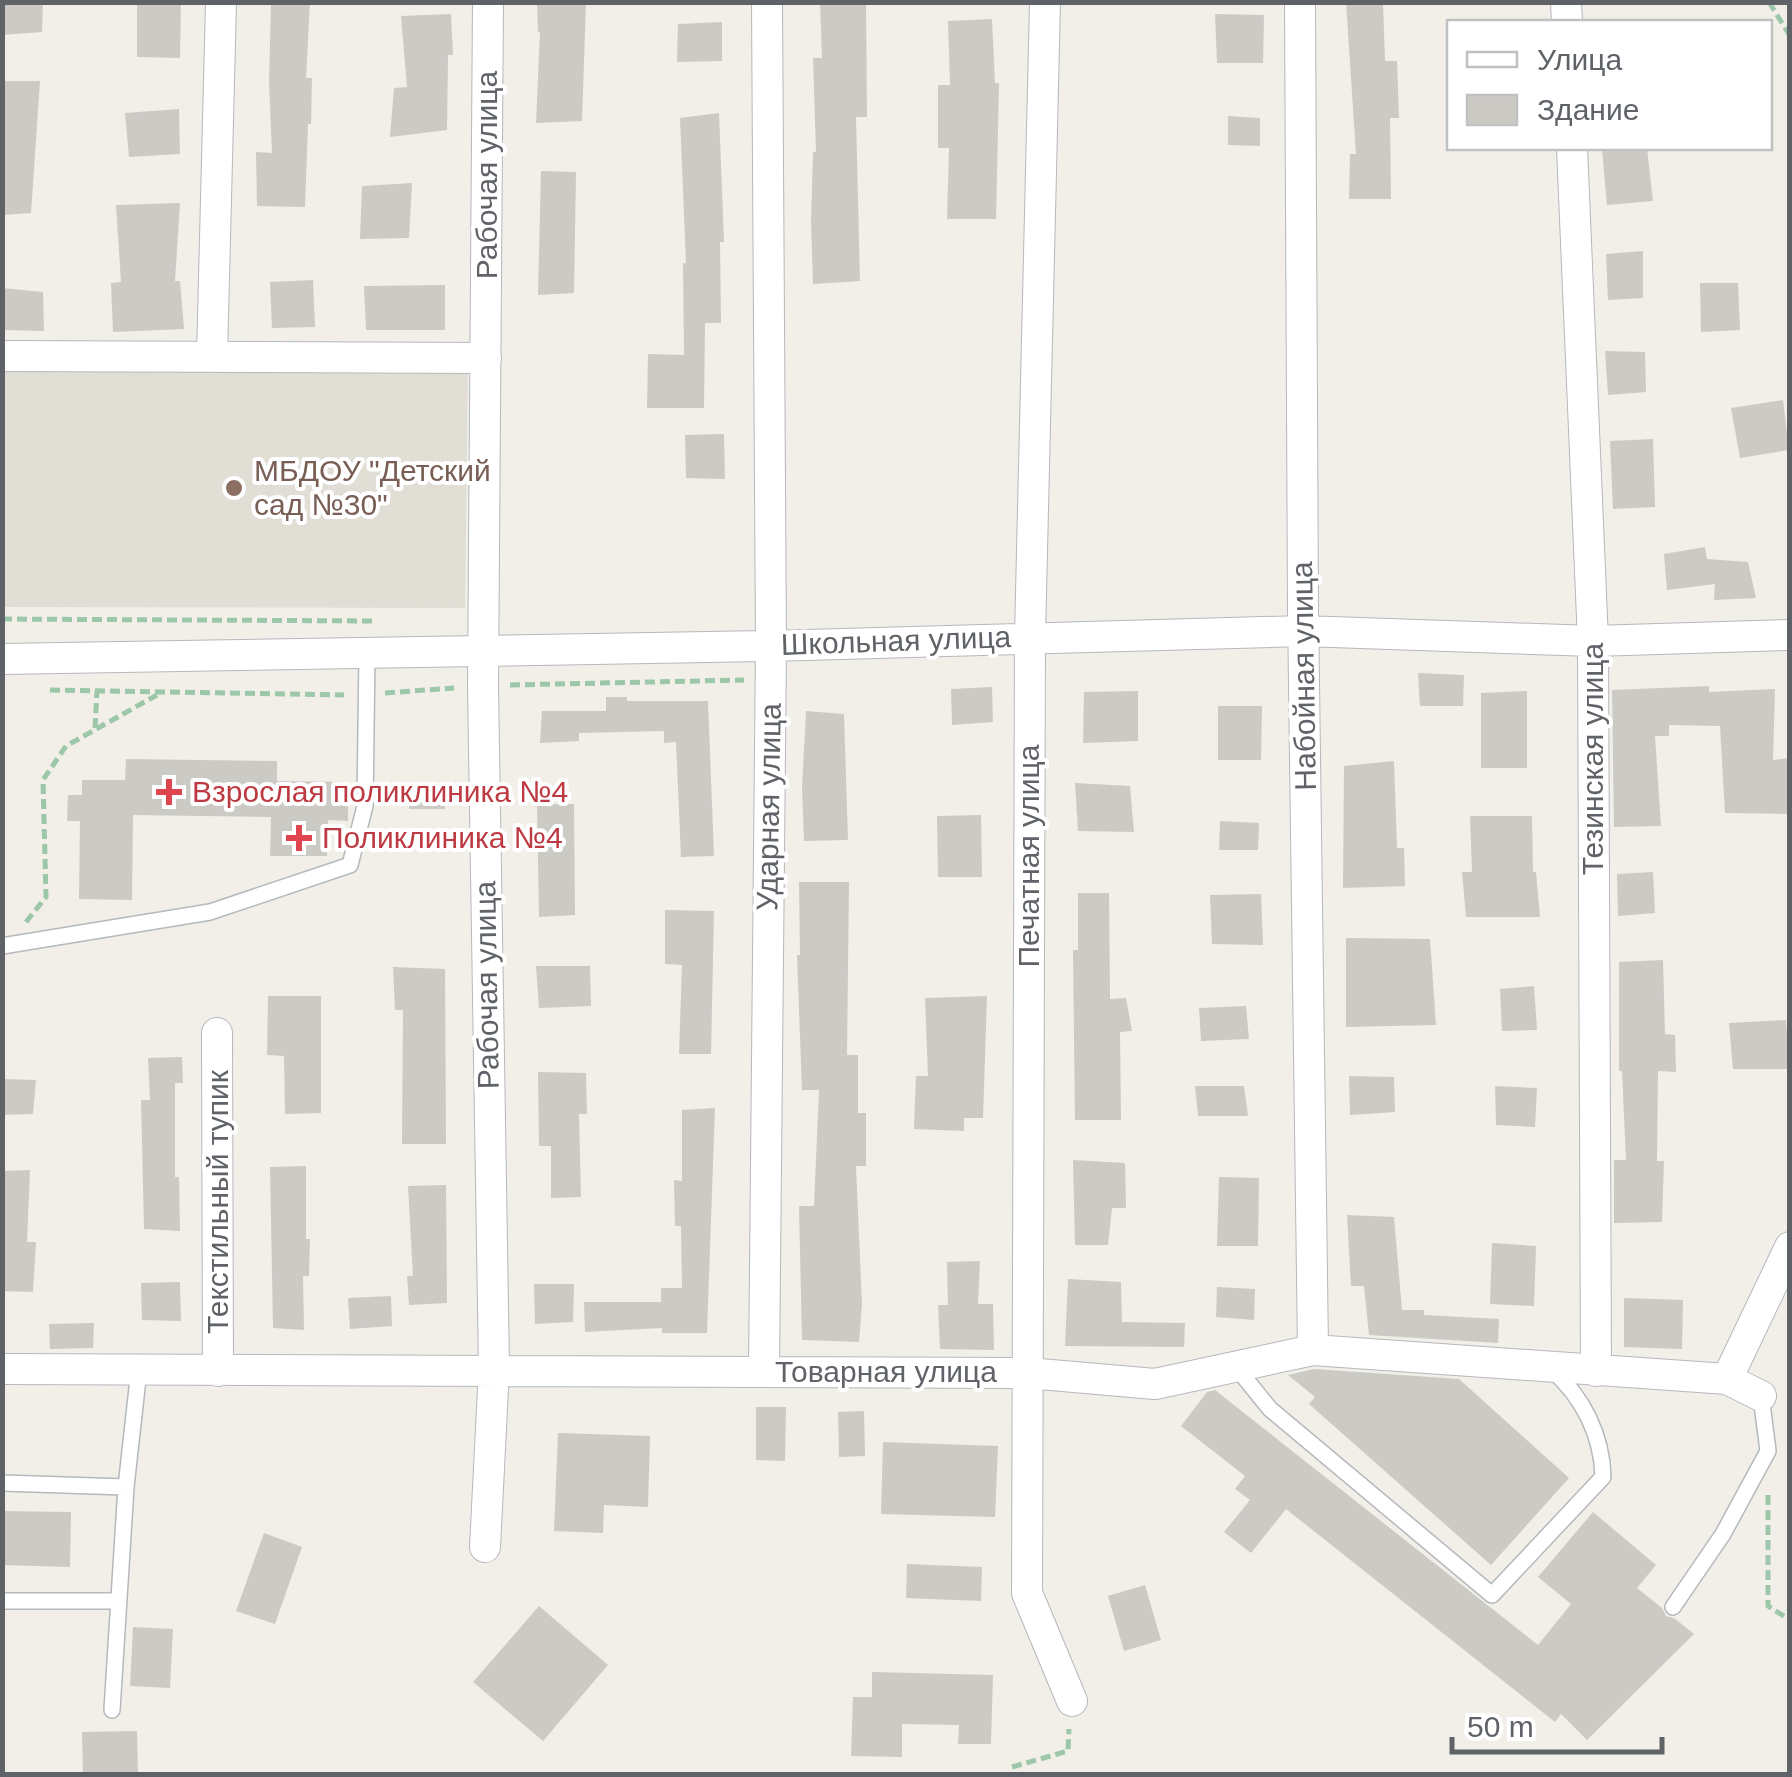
<svg xmlns="http://www.w3.org/2000/svg" width="1792" height="1777" viewBox="0 0 1792 1777" font-family="Helvetica,sans-serif">
  <rect width="100%" height="100%" fill="#f1efe8"/>
  <path fill="#e1ded6" d="M3,366l465,2 -3,240 -462,-1z"/>
  <path fill="#cccac5" d="M2,2h41l-1,30 -40,3z
    M137,2h44l-1,56 -43,-1z
    M271,2h39l-4,76h6l-1,46h-3l-3,83 -48,-1 -1,-54 16,1 -3,-72z
    M537,2h49l-4,119 -46,2 4,-91h-2z
    M820,2h46l1,115h-11l4,164 -47,3 -2,-62 2,-70h3l-3,-94h9z
    M1346,2h37l2,59h12l2,57h-9l1,81h-42l1,-45h6z
    M451,14l2,41h-5l-1,75 -57,7 4,-49 13,-1 -6,-71z
    M1215,14l49,1 -1,48h-46z
    M992,19l3,64h4l-3,136h-49l2,-71h-11v-63h12l-2,-64z
    M722,22v39l-45,1 1,-38z
    M2,81h38l-9,132 -29,2z
    M179,109l1,45 -51,3 -4,-44z
    M719,113l5,129h-4l1,81h-16l-1,85h-57l1,-54 36,1 -1,-92h3l-6,-145z
    M1228,116l32,2v28l-32,-1z
    M1625,148h22l6,53 -46,4 -5,-55z
    M541,171l35,1 -2,121 -36,2z
    M412,183l-3,55 -49,1 2,-53z
    M180,203l-5,78h5l4,48 -71,3 -2,-49 10,-1 -5,-77z
    M1643,251v47l-35,2 -2,-46z
    M313,280l2,47 -43,1 -2,-46z
    M1700,283h38l2,47 -39,2z
    M445,285v45h-79l-2,-44z
    M2,288l41,4 1,39 -42,-1z
    M1605,351l40,1 1,40 -38,3z
    M1783,400l6,50 -49,8 -9,-50z
    M724,434l1,45 -39,-1 -1,-43z
    M1653,439l2,68 -42,2 -3,-68z
    M1705,547l2,12 41,3 8,36 -42,2 1,-16 -48,6 -3,-36z
    M1418,673l46,2 -1,31h-43z
    M1709,686v6l66,-3 -2,71 17,-2v56l-65,-1 -5,-87 -51,-1v11h-14l6,90 -47,1 -2,-137z
    M992,687l1,35 -41,3 -1,-36z
    M1138,691v50l-55,2 1,-51z
    M1527,691v77h-46v-75z
    M606,697h21v4h81l6,155 -33,1 -5,-115 -12,1v-12l-85,2v8l-39,2 2,-32h64z
    M1218,706h44l-1,54h-43z
    M806,711l38,3 4,126 -44,1 -2,-53z
    M126,759l151,2v20l71,1v39l-20,-1 -1,36h-57l1,-39 -138,-2 -1,85 -53,-1 1,-78h-13l1,-26h14v-15h43z
    M1394,761l3,87h7l1,38 -62,2 1,-122z
    M1075,783l55,3 4,46 -56,-1z
    M409,785h35l1,24h-36z
    M537,804h37l1,111 -36,2z
    M981,815l1,62h-44l-1,-61z
    M1470,816h62l1,56h3l4,45h-74l-4,-45h10z
    M1220,821l39,2 -1,27h-39z
    M1653,872l2,41 -37,3 -1,-42z
    M799,882h50l-2,173h11v58h8v53h-10l6,138 -3,38 -57,-2 -3,-134h15l5,-116h-17l-5,-135h3z
    M1078,893h31l1,106 16,-1 6,33 -12,1 1,88h-46l-2,-170h5z
    M1261,894l2,51 -51,-1 -2,-49z
    M665,910l49,1 -3,143h-32l3,-89 -17,-1z
    M1346,938l84,1 6,86 -90,2z
    M1663,960l2,74 10,1 1,37 -18,-1 -1,90h7l-2,61 -48,1v-63h12l-4,-89h-3v-109z
    M536,966h54l1,40 -52,2z
    M393,967l52,2 1,175h-44l1,-134h-8z
    M1534,986l3,44 -35,1 -2,-42z
    M268,996h53v117l-36,1 -1,-58 -17,-1z
    M987,996l-4,122h-19v13l-50,-2 2,-53h12l-3,-78z
    M1246,1006l3,33 -48,2 -2,-33z
    M1786,1020l4,49h-57l-4,-46z
    M182,1057l1,26h-8v94h4l1,54 -36,-2 -3,-129h9l-2,-42z
    M538,1072l48,1 1,41h-8l2,83 -30,1v-52h-12z
    M1349,1076l45,1 1,35 -45,3z
    M2,1079l34,1 -3,34 -31,1z
    M1195,1086h49l4,30h-50z
    M1495,1086l42,2 -2,39 -39,-2z
    M715,1108l-8,225h-45v-5l-77,4 -1,-30h77v-14h21l-1,-62h-6l-1,-46 8,1v-71z
    M1073,1160l52,3 1,45h-14l-4,37h-33z
    M306,1166v73h4l-1,37h-6l1,54 -31,-2 -3,-161z
    M30,1170l-3,72h9l-3,50 -31,-1v-120z
    M1219,1177l40,1 -1,68h-41z
    M446,1185l1,118 -38,2 -2,-29h6l-5,-90z
    M1347,1215l47,2 8,93h22v5l75,4 -1,24 -129,-8 -5,-49h-13z
    M1492,1243l44,3 -2,60 -44,-2z
    M980,1261l-2,43h15l1,46 -54,-1 -2,-44h10l-1,-43z
    M1068,1279l53,3 1,40 63,1 -1,24 -119,-1z
    M180,1282l1,39 -39,-1 -1,-37z
    M534,1284h40l-1,38 -38,2z
    M1217,1287l38,2 -1,31 -38,-3z
    M391,1296l1,30 -42,3 -2,-31z
    M1624,1298l59,2 -1,49 -58,-2z
    M94,1323l-1,25 -43,1 -1,-25z
    M1314,1369l145,10 110,99 -78,87 -182,-161 6,-7 -27,-22z
    M1215,1390l323,255 33,-41 -33,-27 55,-65 63,53 -19,23 25,20 4,8 8,2 20,16 -107,106 -26,-26 -6,8 -269,-213 -35,44 -27,-21 26,-32 -15,-11 10,-13 -64,-50 26,-34z
    M756,1407h30l-1,54 -29,-1z
    M864,1411l1,45 -26,1 -1,-45z
    M558,1433l92,3 -2,71 -44,-2 -1,28 -49,-2z
    M883,1442l115,4 -3,71 -114,-3z
    M2,1511l69,1 -1,55 -68,-2z
    M264,1533l38,14 -27,77 -39,-13z
    M907,1564l75,3 -1,34 -75,-3z
    M1145,1585l16,55 -37,11 -16,-55z
    M539,1606l69,59 -65,76 -70,-59z
    M133,1627l40,2 -3,59 -40,-2z
    M872,1672l121,3 -2,69h-33l1,-19 -57,-1v33l-51,-1 2,-59h19z
    M137,1731l1,43h-55l-1,-42z"/>
  <g fill="none" stroke-linecap="round" stroke-linejoin="round">
    <defs>
      <path id="service" d="M2,946l208,-34 140,-47 15,-59 2,-154
        M1236,1367l34,42 222,186 111,-118c-1,-42 -20,-80 -52,-108
        M2,1483l124,4 13,-117
        M2,1601h117
        M1673,1607l50,-73 45,-83 -7,-55
        M112,1710l14,-223"/>
      <path id="minor" d="M1045,2l-15,634 -3,957 45,108
        M1300,2l3,607 10,741
        M1566,2l1,20
        M1572,148l21,493 3,730
        M2,356l484,2
        M212,357l9,-355
        M2,659l769,-13 532,-15 290,10 197,-6
        M217,1033l1,338
        M2,1369l1026,4 127,11 158,-34 414,29 34,17
        M764,1372l7,-726 -4,-644
        M1727,1379l63,-132
        M485,1547l9,-178 -11,-683 5,-684"/>
    </defs>
    <use href="#service" stroke="#b5b8bc" stroke-width="18"/>
    <use href="#minor" stroke="#b5b8bc" stroke-width="32"/>
    <path stroke="#9cc7a9" stroke-width="5" stroke-dasharray="10 5" stroke-linecap="butt" d="M1769,2l21,34
      M2,619l372,2
      M510,685l234,-5
      M50,690l294,5
      M385,693l69,-5
      M95,728l2,-37
      M26,922l20,-25 -3,-117 23,-34 91,-51
      M1768,1495v111l22,14
      M1012,1767l56,-16 1,-22"/>
    <use href="#service" stroke="#fff" stroke-width="15"/>
    <use href="#minor" stroke="#fff" stroke-width="30"/>
  </g>
  <circle fill="#8d6e63" stroke="#fff" stroke-width="4" cx="234" cy="488" r="10"/>
  <g fill="#e0444e" stroke="#fff" stroke-width="4">
    <path d="M164 777h10v10h10v10h-10v10h-10v-10h-10v-10h10z"/>
    <path d="M294 823h10v10h10v10h-10v10h-10v-10h-10v-10h10z"/>
  </g>
  <g text-anchor="middle" stroke-width="8" stroke-linejoin="round" paint-order="stroke">
    <g font-size="30" fill="#5f6368" stroke="#fff">
      <text transform="translate(487 175) rotate(-90)" y="10">Рабочая улица</text>
      <text transform="translate(896 641) rotate(-2)" y="10">Школьная улица</text>
      <text transform="translate(1304 676) rotate(-91)" y="10">Набойная улица</text>
      <text transform="translate(1593 759) rotate(-90)" y="10">Тезинская улица</text>
      <text transform="translate(769 807) rotate(-89)" y="10">Ударная улица</text>
      <text transform="translate(1029 856) rotate(-90)" y="10">Печатная улица</text>
      <text transform="translate(487 985) rotate(-91)" y="10">Рабочая улица</text>
      <text transform="translate(218 1202) rotate(-90)" y="10">Текстильный тупик</text>
      <text x="886" y="1382">Товарная улица</text>
    </g>
    <g font-size="30" fill="#785e54" stroke="#fff" text-anchor="start">
      <text x="254" y="481">МБДОУ "Детский<tspan x="254" dy="34">сад №30"</tspan></text>
    </g>
    <g font-size="30" fill="#be3a42" stroke="#fff" text-anchor="start">
      <text x="192" y="802">Взрослая поликлиника №4</text>
      <text x="322" y="848">Поликлиника №4</text>
    </g>
  </g>
  <rect width="1792" height="1777" fill="none" stroke="#5f6368" stroke-width="10"/>
  <rect x="1447" y="20" width="325" height="130" fill="#ffffff" stroke="#bfc1c3" stroke-width="2.5"/>
  <rect x="1467" y="52" width="50" height="15" fill="#ffffff" stroke="#bfc1c3" stroke-width="2.5"/>
  <text x="1537" y="70" font-size="30" fill="#5f6368">Улица</text>
  <rect x="1467" y="95" width="50" height="30" fill="#cccac5" stroke="#bfc1c3" stroke-width="2.5"/>
  <text x="1537" y="120" font-size="30" fill="#5f6368">Здание</text>
  <path d="M1452 1737v15h210v-15" fill="none" stroke="#5f6368" stroke-width="5"/>
  <text x="1467" y="1737" font-size="30" fill="#5f6368" stroke="#ffffff" stroke-width="8" paint-order="stroke">50 m</text>
</svg>
